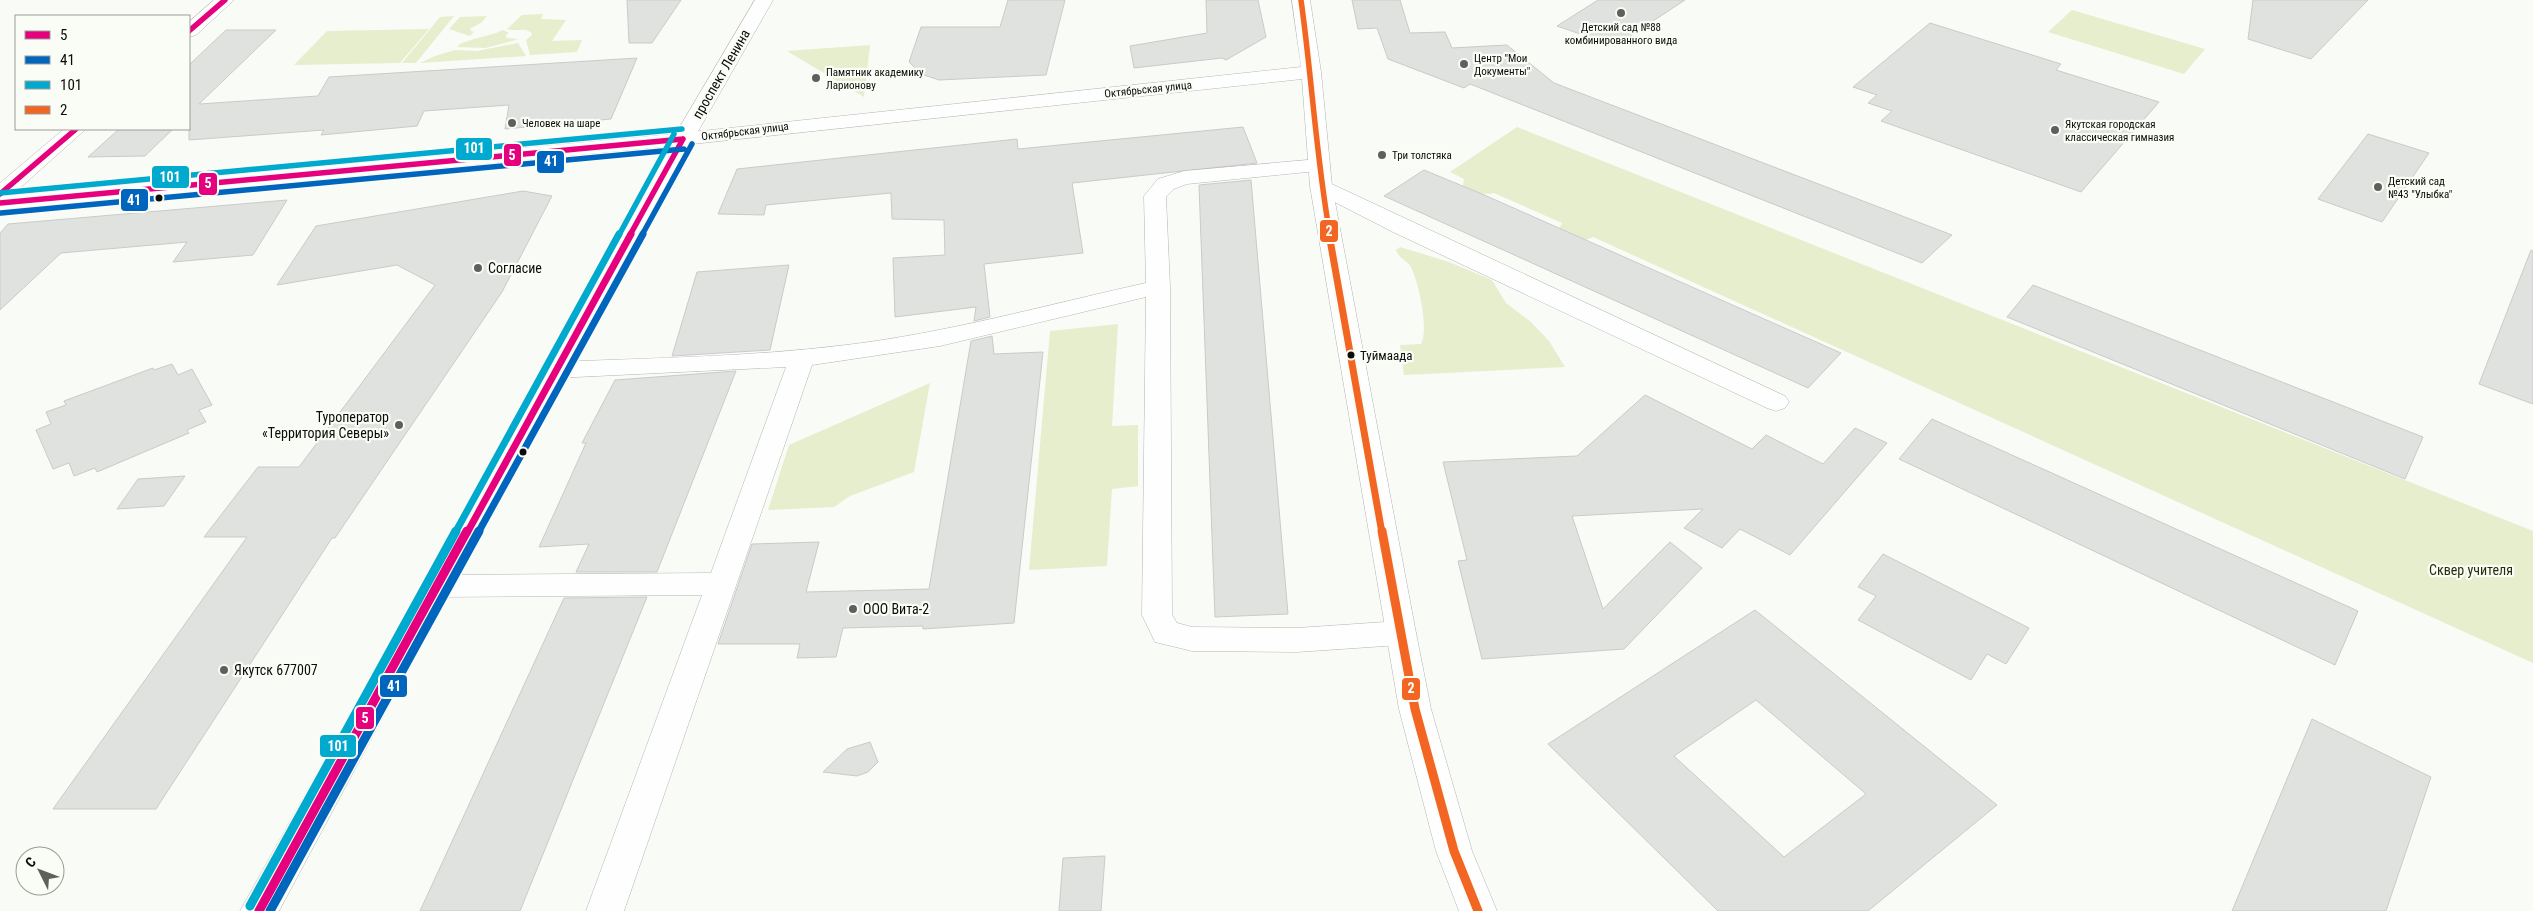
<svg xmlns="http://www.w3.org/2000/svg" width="2533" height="911" viewBox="0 0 2533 911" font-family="'Roboto Condensed',sans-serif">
  <rect width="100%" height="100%" fill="#f9fbf7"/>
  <path fill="#e6eece" d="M2072,10l133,39 -21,25 -136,-42z
    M543,14l-2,5 25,1 -14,21 30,-1 -5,12 -47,3 -4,-15 6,-5 -1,-3c-8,-5 -16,0 -24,-3l15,-14z
    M454,16l-38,47h-14l38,-46z
    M487,16l-6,7 -10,5 -1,2 4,2 -4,4 -21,-7 11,-12z
    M429,29l-29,34 -106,2 33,-34z
    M503,30l6,3 -3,2 1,3 12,1 -34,9 -28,-1c4,-7 35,-11 46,-17z
    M518,43l8,13 -106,7 15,-7 20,-6 22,1z
    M870,45l-6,52 -77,-46z
    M1517,127l1016,404v132l-940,-426 -10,4 -24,-12 3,-6 -68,-30c-10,2 -24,1 -31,-8l1,-6 -14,-7z
    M1400,247l49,15 43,18 14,23 25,19 18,19 16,26 -161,8 -4,-30 21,-1c8,-14 -2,-61 -10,-77 -4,-7 -12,-8 -15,-17z
    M1118,324l-6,102 26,-1v61l-26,3 -5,77 -78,4 21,-239z
    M930,383l-16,89 -64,24 -16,11 -66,3 21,-65z"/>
  <path fill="#e0e2df" stroke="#cacbc8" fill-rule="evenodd" d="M627,0h54l-29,43h-23z
    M1008,0h57l-19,75 -107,5 -18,-6 -12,-12 12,-35h79z
    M1206,0h52l8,37 -40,23 -4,-2 -88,10 -4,-22 77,-13z
    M1352,0h48l10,33 35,-1 7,16 55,-3 47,38 398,152 -30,28 -452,-179 -6,4 -76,-29 -11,-31 -19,1z
    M1598,0h87l-70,46 -58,-20z
    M2253,0h115l-57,59 -63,-20z
    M1930,23l131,41 -5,6 103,32 -78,90 -200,-71 11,-10 -24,-8 9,-8 -24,-8z
    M226,30h50l-77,74 119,-8 11,-19 308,-19 -26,61 -106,10 4,-24 -85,6 -7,15 -96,9 3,-5 -135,10v-75z
    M1243,127l14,36 -185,20 11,70 -99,11 6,53 -16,4 2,-14 -81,10 -2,-59 52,-3 -1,-35 -52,-1 -1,-26 -125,12 -2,10 -46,-1 19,-45 280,-30 1,10z
    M119,129h54l-28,27 -57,1z
    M2368,134l61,19 -47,69 -64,-23z
    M1424,170l58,24 359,159 -33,35 -424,-192z
    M1251,180l37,434 -73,3 -16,-432z
    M523,191l29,5 -50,96 -167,246h-3l-176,271h-103l194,-272h-43l54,-70h41l136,-182 -38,-20 -120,20 39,-59z
    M287,200l-34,55 -80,7 14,-20 -126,11 -61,57v-77l8,-9z
    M2531,250l2,1v153l-54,-20z
    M789,265l-19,85 -98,6 25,-84z
    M2033,285l390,152 -18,42 -398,-162z
    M992,336l2,18 49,-2 -29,271 -91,6v-3l-80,2 -7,29 -39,1 3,-14h-82l34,-100 67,-2 -13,50 123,-3 42,-248z
    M172,364l6,11 14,-6 20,36 -13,5 7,12 -19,8 2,3 -92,39 -2,-4 -21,8 -5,-13 -16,6 -17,-39 15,-6 -5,-12 20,-7 -2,-4 89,-33 1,2z
    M736,371l-79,201h-81l13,-28 -50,3 47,-104h-4l33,-63z
    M1645,395l107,54 14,-14 57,29 32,-36 32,15 -97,112 -50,-26 -18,19 -38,-20 19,-19 -131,7 31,93 67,-67 32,26 -78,81 -142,10 -24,-98 9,-1 -24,-98 134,-6z
    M1932,419l426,192 -23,54 -436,-206z
    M185,476l-21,30 -47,3 21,-30z
    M1883,554l146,74 -23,36 -19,-10 -16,26 -113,-60 18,-24 -18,-9z
    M647,597l-127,314h-100l144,-313z
    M1755,610l242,195 -129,106h-150l-170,-167zM1756,700l110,94 -82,63 -110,-101z
    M2312,719l119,58 -45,134h-154z
    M870,742l8,20 -10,10 -11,4 -34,-4 24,-23z
    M1105,856l-4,55h-42l4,-53z"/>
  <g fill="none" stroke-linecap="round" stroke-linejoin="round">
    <defs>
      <path id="minor" d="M1319,159l8,1 3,5 -3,5 -140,14 -13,5 -8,8 4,90 2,328 5,8 15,4 105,1 103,-7 11,3 5,9 -5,9 -11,3 -103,7 -105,-1 -37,-9 -13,-27 4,-318 -206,49 -128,19 -188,546h-38l116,-316 -265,2 -11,-3 -4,-8 4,-8 11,-3 274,-2 75,-206 -231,11 -9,-2 -4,-6 4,-6 9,-2c97,-4 194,-5 291,-17 101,-12 200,-40 300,-62l-2,-87 14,-17 26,-8z
        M1321,179l464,217 4,6 -4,6 -9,3 -9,-3 -374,-176 -80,-41 -3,-5 3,-5z"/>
      <path id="tertiary" d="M214,0h20l-38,35 -7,2v-15z
        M1292,0h18l11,72 11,114 84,447 15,76 41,142 25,60h-38l-23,-60 -37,-142 -89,-523 -8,-107 -619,66 -683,65v-27l64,-54h22l-74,66 671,-62 618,-66z"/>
      <path id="primary" d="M755,0h18l-105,184 -389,727h-39l406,-727z"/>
    </defs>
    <use href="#minor" stroke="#b3b5b2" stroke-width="1"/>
    <use href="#tertiary" stroke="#b3b5b2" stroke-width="1"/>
    <use href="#primary" stroke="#b3b5b2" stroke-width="1"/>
    <use href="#minor" fill="#fefefe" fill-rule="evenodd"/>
    <use href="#tertiary" fill="#fefefe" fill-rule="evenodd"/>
    <use href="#primary" fill="#fefefe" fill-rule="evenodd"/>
    <defs>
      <path id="bus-1-far2" d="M189,31l36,-31
        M0,194l76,-65
        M0,203l683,-64
        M630,235l53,-96"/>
      <path id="bus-1-far1" d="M467,533l164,-299"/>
      <path id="bus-1" d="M259,911l208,-380"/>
      <path id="bus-2-far2" d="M1,213l683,-64
        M642,235l50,-91"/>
      <path id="bus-2-far1" d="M478,533l165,-299"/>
      <path id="bus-2" d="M270,911l209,-380"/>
      <path id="bus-3-far2" d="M0,193l682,-64
        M619,235l55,-101"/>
      <path id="bus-3-far1" d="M455,533l164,-299"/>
      <path id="bus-3" d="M250,906l206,-375"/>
      <path id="bus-4-far2" d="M1301,0c11,78 15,157 29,235"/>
      <path id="bus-4-far1" d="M1329,234l53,299"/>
      <path id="bus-4" d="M1382,531l33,178 39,142 24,60"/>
    </defs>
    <use href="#bus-1-far2" stroke="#fafcf6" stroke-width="8"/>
    <use href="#bus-1-far1" stroke="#fafcf6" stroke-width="11"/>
    <use href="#bus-1" stroke="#fafcf6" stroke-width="12"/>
    <use href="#bus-2-far2" stroke="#fafcf6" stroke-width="8"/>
    <use href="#bus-2-far1" stroke="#fafcf6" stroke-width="11"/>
    <use href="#bus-2" stroke="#fafcf6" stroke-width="12"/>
    <use href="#bus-3-far2" stroke="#fafcf6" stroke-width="8"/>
    <use href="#bus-3-far1" stroke="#fafcf6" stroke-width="11"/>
    <use href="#bus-3" stroke="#fafcf6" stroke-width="12"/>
    <use href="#bus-4-far2" stroke="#fafcf6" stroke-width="8"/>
    <use href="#bus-4-far1" stroke="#fafcf6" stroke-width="11"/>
    <use href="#bus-4" stroke="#fafcf6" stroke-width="12"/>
    <use href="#bus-1-far2" stroke="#e5007d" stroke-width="5.5"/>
    <use href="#bus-1-far1" stroke="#e5007d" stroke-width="7"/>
    <use href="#bus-1" stroke="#e5007d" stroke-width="9"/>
    <use href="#bus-2-far2" stroke="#0065bd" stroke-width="5.5"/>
    <use href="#bus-2-far1" stroke="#0065bd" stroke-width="7"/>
    <use href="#bus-2" stroke="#0065bd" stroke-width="9"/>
    <use href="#bus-3-far2" stroke="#00a9ce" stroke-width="5.5"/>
    <use href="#bus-3-far1" stroke="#00a9ce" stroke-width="7"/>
    <use href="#bus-3" stroke="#00a9ce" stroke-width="9"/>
    <use href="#bus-4-far2" stroke="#f26522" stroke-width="5.5"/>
    <use href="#bus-4-far1" stroke="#f26522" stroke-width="7"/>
    <use href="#bus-4" stroke="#f26522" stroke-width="9"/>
  </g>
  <g fill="#5f605d" stroke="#fafcf6" stroke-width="2">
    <circle cx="1621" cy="13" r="5"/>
    <circle cx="1464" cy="64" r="5"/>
    <circle cx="816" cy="78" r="5"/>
    <circle cx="512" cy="123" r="5"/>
    <circle cx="2055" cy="130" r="5"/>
    <circle cx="1382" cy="155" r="5"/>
    <circle cx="2378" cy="187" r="5"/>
    <circle cx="478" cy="268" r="5"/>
    <circle cx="399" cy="425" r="5"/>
    <circle cx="853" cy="609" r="5"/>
    <circle cx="224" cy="670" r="5"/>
  </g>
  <g fill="#0c0c0a" stroke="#fafcf6" stroke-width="2">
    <circle cx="159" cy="198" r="4.5"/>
    <circle cx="1351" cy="355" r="4.5"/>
    <circle cx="523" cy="452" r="4.5"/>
  </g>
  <g text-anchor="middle" stroke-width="4.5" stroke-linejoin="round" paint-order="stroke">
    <g font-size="11" fill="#0c0c0a" stroke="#fafcf6" text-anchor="start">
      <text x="1621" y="31" text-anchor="middle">Детский сад №88<tspan x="1621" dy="13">комбинированного вида</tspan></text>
      <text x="1474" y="62">Центр "Мои<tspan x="1474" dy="13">Документы"</tspan></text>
      <text x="826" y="76">Памятник академику<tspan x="826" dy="13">Ларионову</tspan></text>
      <text x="522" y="127">Человек на шаре</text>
      <text x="2065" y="128">Якутская городская<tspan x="2065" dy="13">классическая гимназия</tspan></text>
      <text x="1392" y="159">Три толстяка</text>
      <text x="2388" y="185">Детский сад<tspan x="2388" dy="13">№43 "Улыбка"</tspan></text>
    </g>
    <g font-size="11" fill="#0c0c0a" stroke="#fafcf6">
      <text transform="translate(1148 89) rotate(-6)" y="4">Октябрьская улица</text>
      <text transform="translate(745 131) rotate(-7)" y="4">Октябрьская улица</text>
    </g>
    <g font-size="13" fill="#0c0c0a" stroke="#fafcf6" text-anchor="start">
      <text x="1360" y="360">Туймаада</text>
    </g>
    <g font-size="14" fill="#0c0c0a" stroke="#fafcf6">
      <text transform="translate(721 74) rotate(-60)" y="5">проспект Ленина</text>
    </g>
    <g font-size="14" fill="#0c0c0a" stroke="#fafcf6" text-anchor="start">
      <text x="488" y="273">Согласие</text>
      <text x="389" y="422" text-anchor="end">Туроператор<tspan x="389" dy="16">«Территория Северы»</tspan></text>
      <text x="863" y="614">ООО Вита-2</text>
      <text x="234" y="675">Якутск 677007</text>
    </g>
    <g font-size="14" fill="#272d0a" stroke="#fafcf6">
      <text x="2471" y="575">Сквер учителя</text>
    </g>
  </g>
  <g stroke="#fafcf6" stroke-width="2">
    <rect x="455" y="137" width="38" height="24" rx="5" fill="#00a9ce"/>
    <rect x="503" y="143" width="19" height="24" rx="5" fill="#e5007d"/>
    <rect x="536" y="150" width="29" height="24" rx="5" fill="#0065bd"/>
    <rect x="151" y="165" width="39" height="24" rx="5" fill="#00a9ce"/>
    <rect x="198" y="172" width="20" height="24" rx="5" fill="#e5007d"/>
    <rect x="120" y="188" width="29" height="24" rx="5" fill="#0065bd"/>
    <rect x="1319" y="219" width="20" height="24" rx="5" fill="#f26522"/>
    <rect x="379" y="674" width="29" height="24" rx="5" fill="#0065bd"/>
    <rect x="1401" y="677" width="20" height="24" rx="5" fill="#f26522"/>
    <rect x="355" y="706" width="20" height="24" rx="5" fill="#e5007d"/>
    <rect x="319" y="734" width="38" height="24" rx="5" fill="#00a9ce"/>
  </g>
  <g font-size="14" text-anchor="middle" font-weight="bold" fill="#fff">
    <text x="474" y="153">101</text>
    <text x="512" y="160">5</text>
    <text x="551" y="166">41</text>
    <text x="170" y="182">101</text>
    <text x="208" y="188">5</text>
    <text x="134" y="205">41</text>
    <text x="1329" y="236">2</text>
    <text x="394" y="691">41</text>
    <text x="1411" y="693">2</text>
    <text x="365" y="723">5</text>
    <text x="338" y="751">101</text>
  </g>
  <rect x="15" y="15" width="175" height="115" fill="#fafcf6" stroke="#9b9c98"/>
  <rect x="25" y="31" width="25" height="8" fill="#e5007d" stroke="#9b9c98"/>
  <text x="60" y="40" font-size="15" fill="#0c0c0a">5</text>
  <rect x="25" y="56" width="25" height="8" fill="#0065bd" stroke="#9b9c98"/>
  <text x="60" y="65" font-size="15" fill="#0c0c0a">41</text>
  <rect x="25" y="81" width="25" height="8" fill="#00a9ce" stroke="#9b9c98"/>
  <text x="60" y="90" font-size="15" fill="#0c0c0a">101</text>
  <rect x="25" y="106" width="25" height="8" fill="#f26522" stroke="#9b9c98"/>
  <text x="60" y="115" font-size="15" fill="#0c0c0a">2</text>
  <g transform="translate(40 871) rotate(312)"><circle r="24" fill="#fafcf6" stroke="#9b9c98"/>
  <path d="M0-4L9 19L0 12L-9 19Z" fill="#5f605d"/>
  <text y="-8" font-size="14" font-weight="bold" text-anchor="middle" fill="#0c0c0a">С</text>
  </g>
</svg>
